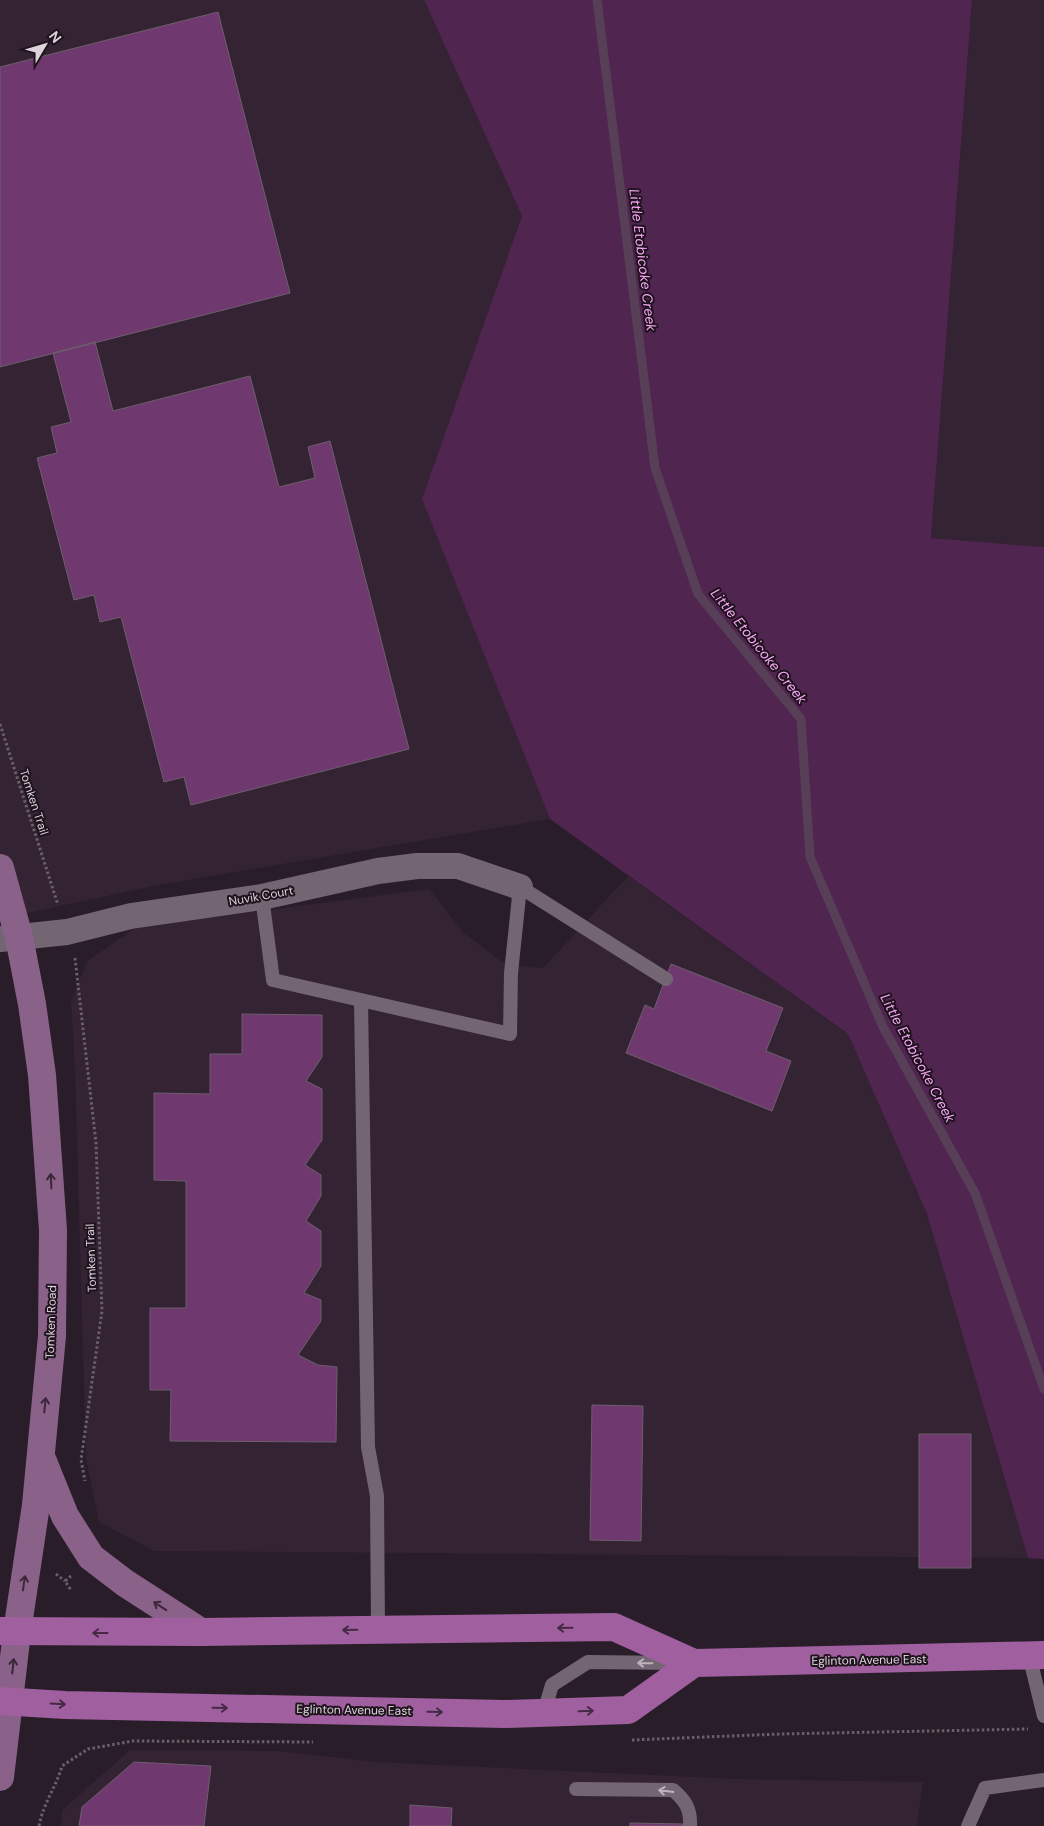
<svg xmlns="http://www.w3.org/2000/svg" width="1044" height="1826" viewBox="0 0 1044 1826" font-family="'DM Sans',sans-serif">
  <rect width="100%" height="100%" fill="#281d28"/>
  <path fill="#342333" d="M0,0h424l98,216 -99,283 127,320 -392,66 -158,34z
    M972,0h72v547l-113,-9z
    M628,876l220,158 79,180 101,344 -874,-7 -55,-29 -13,-64 -11,-389 -4,-69 17,-40 49,-33 292,-38 35,44 42,32 37,3z
    M130,1750l149,1 98,11 362,17 184,3 -6,44h-856l1,-16z"/>
  <path fill="#502550" d="M424,0h548l-41,538 113,9v1012l-16,-1 -101,-344 -79,-180 -298,-215 -128,-320 100,-283z"/>
  <g fill="none" stroke-linecap="round" stroke-linejoin="round">
    <path stroke="#583f58" stroke-width="9" d="M597,0l58,468 43,126 103,125 9,138 73,170 92,166 69,196"/>
  </g>
  <path fill="#6f386e" stroke="#6d5f6d" d="M218,12l72,281 -290,74v-300z
    M95,342l18,69 137,-35 29,111 36,-9 -7,-31 22,-6 79,308 -218,56 -7,-28 -20,5 -43,-165 -21,5 -6,-27 -20,5 -37,-142 20,-5 -6,-26 20,-5 -18,-69z
    M671,964l112,44 -17,43 25,10 -19,50 -146,-58 19,-48 9,4z
    M242,1014l80,1v42l-16,24 16,8v51l-17,25 16,10v21l-15,25 15,10v35l-17,27 17,7v21l-23,34 20,10 19,2 -1,75 -166,-1 1,-51h-21v-82h36v-127l-32,-1v-87l56,1v-40h32z
    M592,1405l51,1 -2,135 -51,-1z
    M919,1434h52v134h-52z
    M134,1762l77,4 -7,60h-125l3,-19z
    M410,1805l42,3 -1,18h-41z
    M630,1823l53,1v2h-53z"/>
  <g fill="none" stroke-linecap="round" stroke-linejoin="round">
    <path stroke="#6a606a" stroke-width="3" stroke-dasharray="2.5 2.5" stroke-linecap="butt" d="M0,724l58,181
      M75,958l21,185 6,168 -21,149 4,21
      M56,1574l9,7
      M71,1576l-6,5 6,9
      M632,1740l148,-6 248,-5
      M39,1826c4,-22 17,-39 23,-60l26,-17 45,-8 180,1"/>
    <path stroke="#746573" stroke-width="14" d="M262,897l11,83 237,54 1,-61 9,-86 146,92
      M361,1001l7,446 9,49 1,134
      M1029,1655l15,61
      M544,1712l8,-27 36,-23 90,1
      M576,1789l97,1c12,10 18,19 17,36
      M968,1826l17,-38 59,-8"/>
    <path stroke="#746573" stroke-width="26" d="M0,939l67,-7 64,-16 131,-19 116,-26 39,-5h41l62,21"/>
    <path stroke="#8a6289" stroke-width="28" d="M0,868l19,69 13,67 10,71 11,155 -1,106 -16,169 -19,127 -17,145
      M42,1459l23,57 26,41 34,26 76,49"/>
    <path stroke="#a05f9f" stroke-width="28" d="M0,1631l201,1 413,-5 80,36 350,-8
      M0,1701l65,4 440,9 123,-4 66,-47"/>
  </g>
  <defs><path id="oneway-shaft" d="M-6 0H5M1.5-3L5.5 0L1.5 3" fill="none" stroke-width="1.6" stroke-linecap="round" stroke-linejoin="round" transform="scale(1.25)"/></defs>
  <g stroke="#3a2739">
    <use href="#oneway-shaft" transform="translate(51 1181) rotate(-93)"/>
    <use href="#oneway-shaft" transform="translate(45 1405) rotate(-84)"/>
    <use href="#oneway-shaft" transform="translate(24 1583) rotate(-82)"/>
    <use href="#oneway-shaft" transform="translate(160 1606) rotate(-147)"/>
    <use href="#oneway-shaft" transform="translate(13 1666) rotate(-84)"/>
  </g>
  <g stroke="#462a45">
    <use href="#oneway-shaft" transform="translate(565 1628) rotate(179)"/>
    <use href="#oneway-shaft" transform="translate(350 1630) rotate(179)"/>
    <use href="#oneway-shaft" transform="translate(100 1633) rotate(180)"/>
    <use href="#oneway-shaft" transform="translate(58 1704) rotate(3)"/>
    <use href="#oneway-shaft" transform="translate(220 1708) rotate(1)"/>
    <use href="#oneway-shaft" transform="translate(586 1711) rotate(-2)"/>
    <use href="#oneway-shaft" transform="translate(435 1712) rotate(1)"/>
  </g>
  <g stroke="#bdb2bc">
    <use href="#oneway-shaft" transform="translate(645 1663) rotate(-179)"/>
    <use href="#oneway-shaft" transform="translate(666 1791) rotate(-173)"/>
  </g>
  <g text-anchor="middle" stroke-width="4" stroke-linejoin="round" paint-order="stroke">
    <g font-size="12" fill="#dcd3db" stroke="#1f131e">
      <text transform="translate(34 802) rotate(72)" y="4">Tomken Trail</text>
      <text transform="translate(261 896) rotate(-10)" y="4">Nuvik Court</text>
      <text transform="translate(91 1258) rotate(-92)" y="4">Tomken Trail</text>
      <text transform="translate(51 1322) rotate(-88)" y="4">Tomken Road</text>
      <text transform="translate(869 1660) rotate(-1)" y="4">Eglinton Avenue East</text>
      <text transform="translate(354 1710) rotate(1)" y="4">Eglinton Avenue East</text>
    </g>
    <g font-size="14" font-style="italic" fill="#f9a7f7" stroke="#1f131e">
      <text transform="translate(643 260) rotate(83)" y="5">Little Etobicoke Creek</text>
      <text transform="translate(759 646) rotate(51)" y="5">Little Etobicoke Creek</text>
      <text transform="translate(918 1058) rotate(62)" y="5">Little Etobicoke Creek</text>
    </g>
  </g>
  <g transform="translate(45 45) rotate(52)" stroke="#1f131e" stroke-width="4" paint-order="stroke">
  <path d="M0-4L9 19L0 12L-9 19Z" fill="#dcd3db"/>
  <text y="-8" font-size="14" font-weight="bold" text-anchor="middle" fill="#dcd3db">N</text>
  </g>
</svg>
